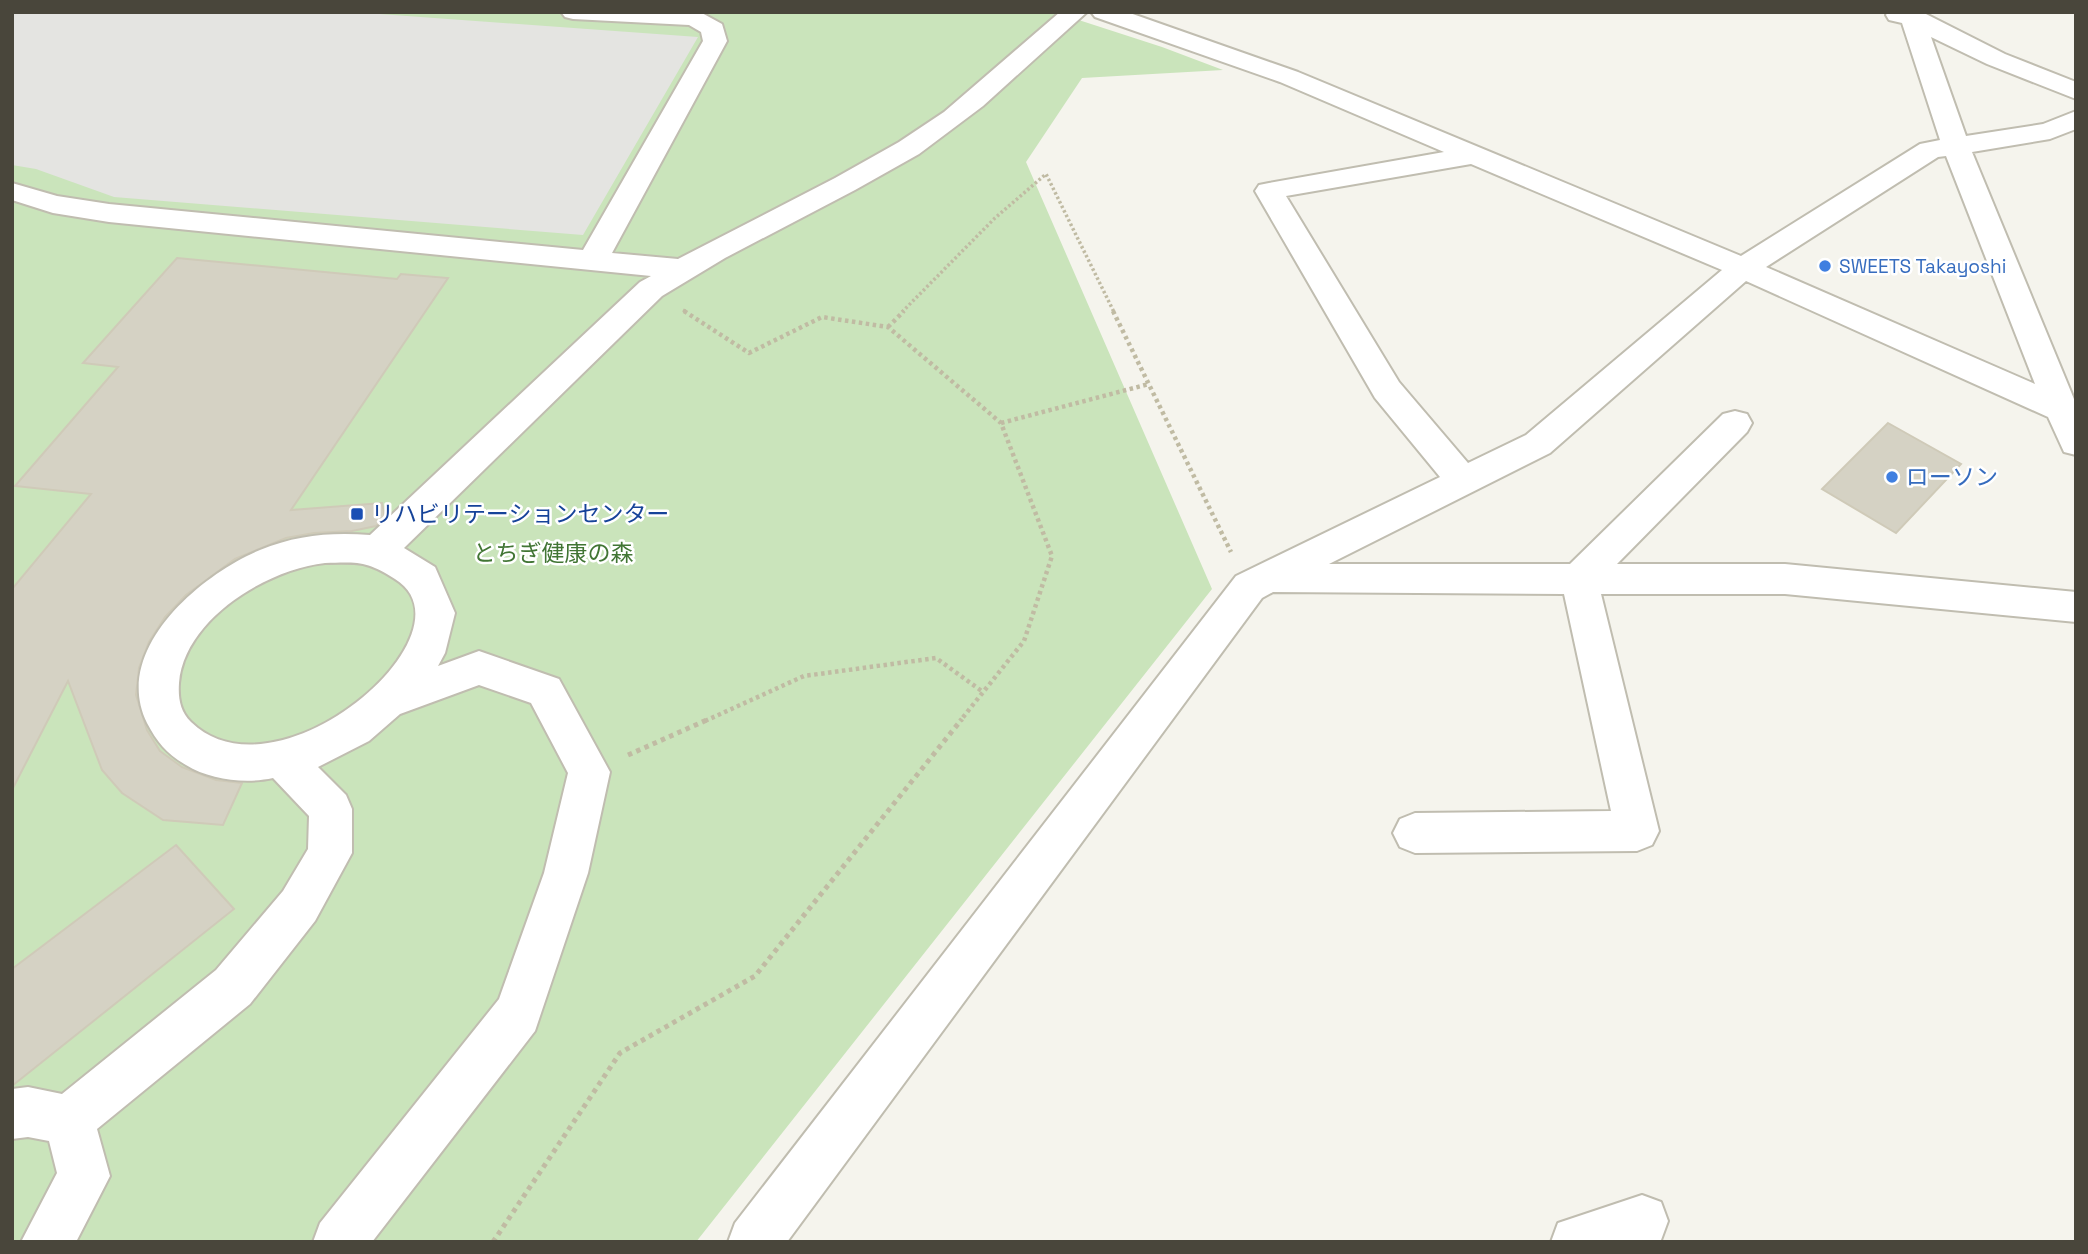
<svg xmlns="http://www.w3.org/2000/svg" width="2088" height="1254" viewBox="0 0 2088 1254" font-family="'Space Grotesk','Noto Sans JP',sans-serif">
  <rect width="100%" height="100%" fill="#f5f4ed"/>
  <path fill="#cae4bb" d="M12,12h1042l108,35 61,23 -141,8 -56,84 186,427 -516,653h-684z"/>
  <path fill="#e4e4e1" d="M12,12h340l346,25 -115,198 -469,-38 -78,-28 -24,-4z"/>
  <path fill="#d5d2c4" stroke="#cfcab8" stroke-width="2" d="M177,258l220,21 4,-5 47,4 -157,232 91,-7 3,15 -9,8 -24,5 -38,2 -28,5 -51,21 -49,36 -21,22 -16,25 -10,26 -3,27 11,35 13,21 22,16 34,13 26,3 -19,42 -60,-5 -41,-27 -20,-23 -34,-89 -56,109v-201l79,-95 -76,-8 103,-119 -35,-4z
    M1888,423l73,41 -65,69 -74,-44z
    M176,845l58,64 -222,177v-117z"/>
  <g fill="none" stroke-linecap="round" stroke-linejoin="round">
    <defs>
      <path id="minor" d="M561,12h139l22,12 5,17 -115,212 66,6 157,-81 64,-36 45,-30 116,-100h27l-104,94 -64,48 -64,36 -130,68 -63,38 -258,252 31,19 20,46 -10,40 -7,13 41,-15 80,28 51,93 -22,101 -53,158 -163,211h-59l7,-19 179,-224 45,-126 24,-100 -37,-70 -52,-18 -79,29 -31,27 -51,26 28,28 6,14v44l-37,68 -65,83 -153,125 13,47 -34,66h-55l36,-69 -8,-32 -21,-4 -16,2v-50l16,-2 34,7 154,-124 67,-79 25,-42 1,-33 -36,-38c-27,6 -63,2 -87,-13 -19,-11 -29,-23 -39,-42 -36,-73 53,-148 113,-173 36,-15 72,-18 110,-15l270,-253 11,-6 -542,-54 -56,-9 -41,-13v-17l45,13 52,8 474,46 120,-209 -2,-9 -12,-7 -116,-6 -8,-2zM325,563c33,-1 42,-2 70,16 85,53 -118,227 -204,143 -11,-11 -13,-24 -12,-39 5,-64 89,-114 146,-120z
        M1091,12h36l171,60 443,184 179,-112 20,-4 -38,-117 -13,-3 -3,-5 2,-3h34l83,42 71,28v17l-89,-35 -56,-27 35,99 77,-12 33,-13v18l-26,10 -78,13 104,252v51l-12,-3 -16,-35 -302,-136 -196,172 -221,111h241l153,-150 12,-3 12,3 5,9 -5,9 -130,132h168l291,28v30l-291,-28h-184l58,237 -7,14 -15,6 -222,2 -15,-6 -7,-14 7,-14 15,-6 196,-2 -47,-217 -291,-2 -11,6 -475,644h-59l7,-19 501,-647 204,-99 -65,-79 -120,-207 4,-6 10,-2 175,-31 -164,-70 -185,-65zM1946,156l89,228 -269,-117 172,-110zM1471,164l251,106 -196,165 -58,28 -69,-81 -113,-186z
        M1642,1195l19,7 7,19 -7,19 -110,2 7,-19z"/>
    </defs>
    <use href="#minor" stroke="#c0bdb0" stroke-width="4"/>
    <path stroke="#c0bba3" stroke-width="3.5" stroke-dasharray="2.5 2.5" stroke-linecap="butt" d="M683,310l4,2
      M902,312l93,-94 51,-44 68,138"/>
    <path stroke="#c0bba3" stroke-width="4.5" stroke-dasharray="3.5 3.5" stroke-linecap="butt" d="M684,311l65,42 73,-36 66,10 113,96 51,133 -28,85 -64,80
      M1113,311l118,241
      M888,327l16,-16
      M1001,423l148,-39
      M705,721l99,-45 132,-18 47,34"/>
    <path stroke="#c0bba3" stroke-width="5" stroke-dasharray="4.5 4.5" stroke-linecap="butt" d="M628,755l81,-36
      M493,1242l127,-189 135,-77 207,-257"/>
    <use href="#minor" fill="#fff" fill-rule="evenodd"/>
  </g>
  <g fill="#3f7fe0" stroke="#fff" stroke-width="2.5">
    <circle cx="1825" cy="266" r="7"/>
    <circle cx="1892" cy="477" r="7"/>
  </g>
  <rect fill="#1a4fb4" stroke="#fff" stroke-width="2.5" x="350" y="507" width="14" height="14" rx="3.5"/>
  <g text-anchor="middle" stroke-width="5" stroke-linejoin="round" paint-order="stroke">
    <g font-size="19" fill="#366cbe" stroke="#fff" text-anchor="start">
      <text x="1839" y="273">SWEETS Takayoshi</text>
    </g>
    <g font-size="23" fill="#366cbe" stroke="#fff" text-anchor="start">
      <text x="1906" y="485">ローソン</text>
    </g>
    <g font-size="23" fill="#164399" stroke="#fff" text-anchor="start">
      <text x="371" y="522">リハビリテーションセンター</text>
    </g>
    <g font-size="23" fill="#417534" stroke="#fff">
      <text x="553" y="561">とちぎ健康の森</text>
    </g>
  </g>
  <rect width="2088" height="1254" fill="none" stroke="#49463b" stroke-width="28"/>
</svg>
